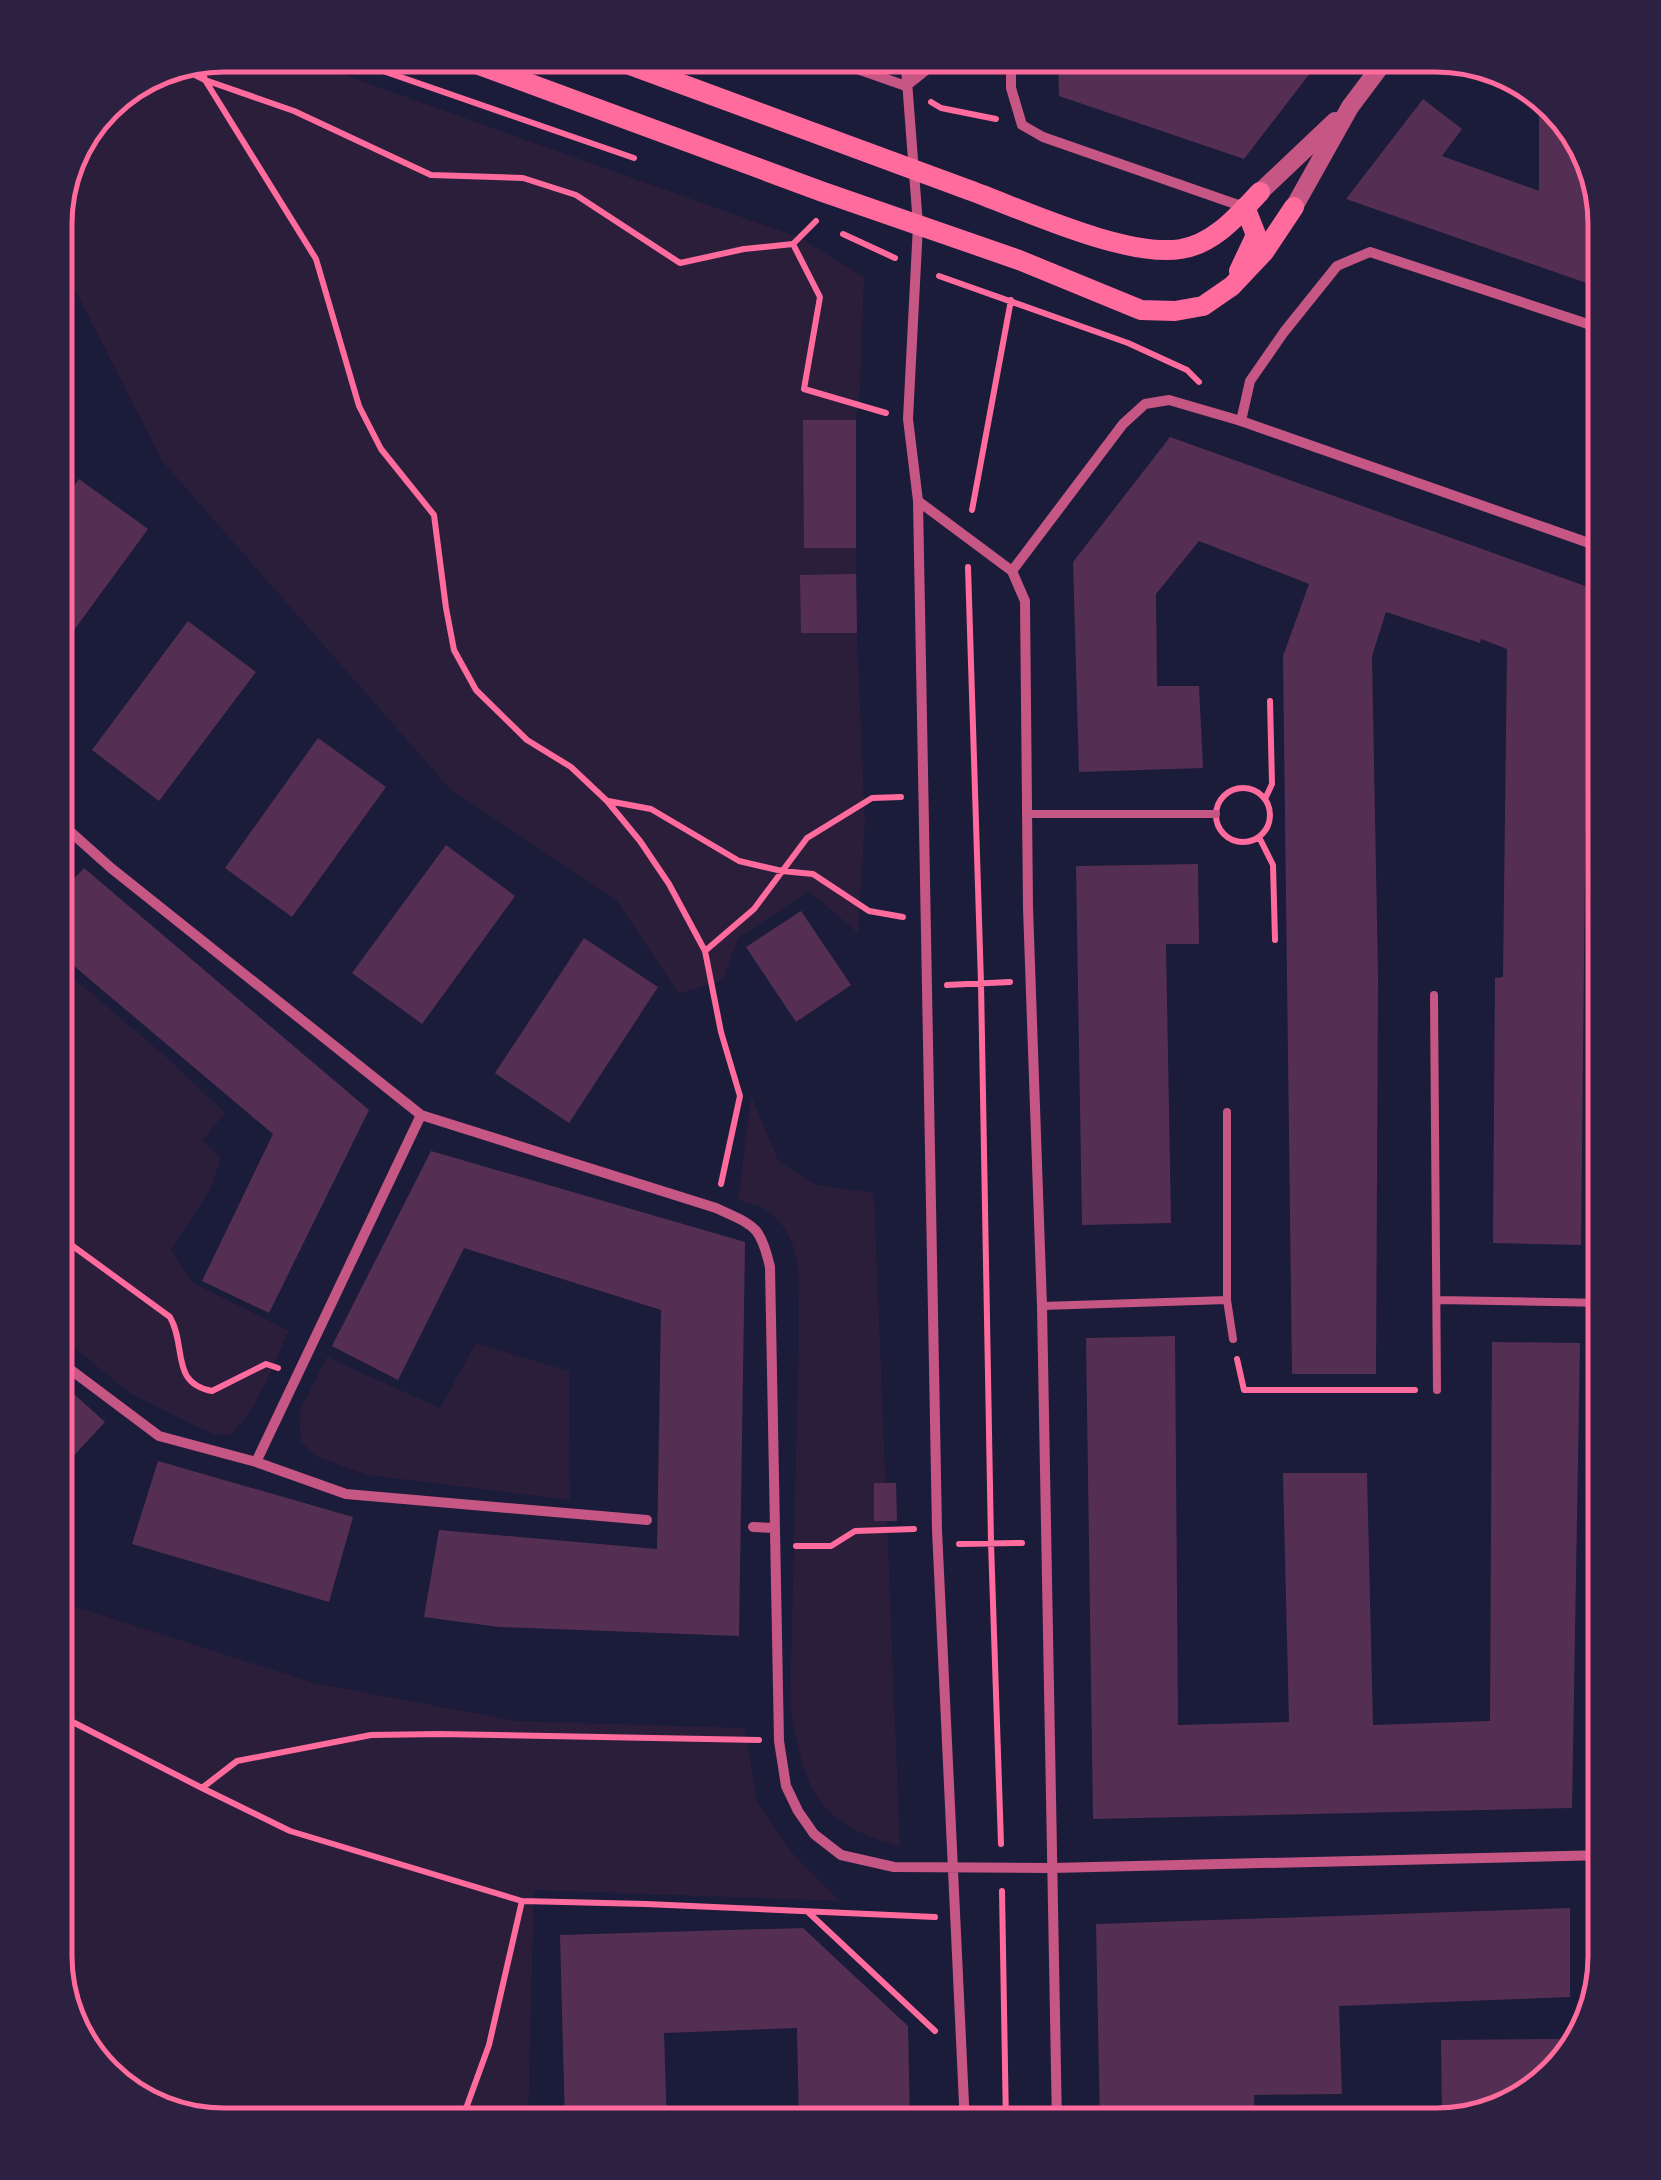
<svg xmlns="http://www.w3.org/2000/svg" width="1661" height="2180" viewBox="0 0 1661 2180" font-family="Cabin,sans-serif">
  <rect width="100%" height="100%" fill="#1b1b3a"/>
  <path fill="#2a1e3b" d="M224,55h65l511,183 64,39 -4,114 -4,29v128l1,85 8,189 -7,111 -49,-42 -71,47 -15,42 -44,14 -62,-93 -167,-112 -288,-328 -107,-211v-38l18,-63 39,-52z
    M55,962l117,100 53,51 -22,27 18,18 -11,32 -39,59 22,34 96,48c-17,34 -30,78 -59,104l-16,-1 -15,-6 -70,-35 -74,-62z
    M751,1096l28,66 39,23 56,8 26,654c-86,-25 -95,-58 -110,-140l9,-376 -1,-66 -5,-19 -7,-16 -11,-13 -13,-10 -24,-7z
    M476,1343l93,28 1,129 -203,-25 -52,-19 -14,-15 -2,-28 28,-56 113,51z
    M55,1600l259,83 202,38 229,7 12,73 36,53 47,47 -306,-11 -6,235h-314l-74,-22 -57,-54 -28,-93z"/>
  <path fill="#542f53" d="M1058,55h124l23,11 8,-11h111l-80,104 -185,-63z
    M1539,94l39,37 16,54 -2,100 -246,-86 77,-100 39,30 -20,27 97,35z
    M803,420h53v128h-52z
    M1170,437l418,150 -7,658 -88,-2 2,-265 8,-1 4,-328 -26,-10 -1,4 -94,-31 -14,44 6,320 -2,398h-84l-9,-718 26,-72 -110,-43 -43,53 1,92h42l4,82 -124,4 -6,-210z
    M79,479l69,50 -93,127v-144z
    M856,574l1,59h-56l-1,-58z
    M188,621l68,51 -97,129 -67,-51z
    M318,738l68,49 -94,130 -67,-49z
    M446,845l69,51 -93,128 -70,-51z
    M1198,864l1,80h-33l5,279 -89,2 -6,-359z
    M84,868l285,242 -100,203 -67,-32 71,-147 -218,-184v-51z
    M801,911l50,74 -55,37 -50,-75z
    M584,938l74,49 -89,136 -74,-50z
    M431,1151l314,91 -6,394 -240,-9 -75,-10 15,-87 218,19 4,-239 -197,-62 -66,132 -66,-34z
    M1175,1336l3,389 111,-3 -6,-249h84l6,252 117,-4 2,-379 88,1 -8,465 -479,11 -7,-481z
    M55,1377l50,45 -50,54z
    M158,1461l195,56 -24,85 -197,-58z
    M874,1483h22l1,38h-23z
    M1570,1908v89l-231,9 3,88 -88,1 1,30h-155l-4,-201z
    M803,1928l105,98 2,99h-111l-2,-97 -133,5 3,92h-102l-5,-190z
    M1569,2039v16l-39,42 -88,26 -1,-83z"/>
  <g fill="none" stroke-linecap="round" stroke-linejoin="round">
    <path stroke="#ff6b9d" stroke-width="6" d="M337,55l297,103
      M201,64l4,16 89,31 137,64 92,3 53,17 104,68 64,-14 49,-5 23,-23
      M185,70l20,10 111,179 43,147 22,43 53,66 12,93 8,42 22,40 51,50 44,27 36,34 33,40 29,43 36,67 16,81 19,64 -19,88
      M931,102l10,6 55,11
      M843,234l52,24
      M793,244l27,53 -16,92 82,24
      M939,276l189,67 59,27 12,12
      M972,510l39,-210
      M968,567l13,416 10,560 10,301
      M1216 815a27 27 0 1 1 54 0a27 27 0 1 1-54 0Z
      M1265,799l7,-15 -2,-83
      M608,801l43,8 88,52 43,10 31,3 56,37 34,6
      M1259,837l14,28 2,75
      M705,951l49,-42 53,-71 65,-40 29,-1
      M947,985l63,-3
      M55,1233l115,84c17,30 0,66 42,74l54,-27 12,4
      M1237,1359l7,31h171
      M959,1544l63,-1
      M796,1546h35l24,-15 59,-2
      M55,1713l147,75 88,43 232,70 124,3 289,13
      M202,1788l35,-27 134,-26 69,-1 319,6
      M1002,1891l4,234
      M809,1913l126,118
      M460,2125l29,-80 33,-144"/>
    <path stroke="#c65784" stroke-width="8" d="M1026,814h190
      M1434,995l3,395
      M1227,1112v188l6,39
      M1438,1300l168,3
      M1042,1306l185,-6"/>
    <path stroke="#c65784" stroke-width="10" d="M817,55l89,31
      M905,55l13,170 -10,194 10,82 19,1029 28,595
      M1011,55v33l11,37 21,12 201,70
      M906,86l39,-31
      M1241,421l9,-40 34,-49 53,-66 33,-14 236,78
      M918,501l94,70 13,30 3,307 14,398 15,819
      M1012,571l111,-147 22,-20 24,-4 72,21 365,128
      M55,818l56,50 310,247 295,93c38,18 44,16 54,59l9,474 7,45 12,25 16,23 27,21 53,12 158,1 554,-13
      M55,1358l104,78 97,26 90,32 301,26
      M256,1462l165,-347
      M753,1527l22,1"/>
    <path stroke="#c65784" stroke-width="18" d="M1260,192l75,-71
      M1294,207l56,-100 39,-52"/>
    <path stroke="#ff6b9d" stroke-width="20" d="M452,55l371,137 196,68 122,50 34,1 28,-5 29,-20 32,-34 30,-45
      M603,55c122,45 244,90 366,135 55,20 157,68 212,59 33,-5 57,-34 79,-57
      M1239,271l17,-36 -11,-28"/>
  </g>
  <path d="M0 0H1661V2180H0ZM224 72H1436A152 152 0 0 1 1588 224V1956A152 152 0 0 1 1436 2108H224A152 152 0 0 1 72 1956V224A152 152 0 0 1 224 72Z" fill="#2d2142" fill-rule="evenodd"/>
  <path fill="none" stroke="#ff6b9d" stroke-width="5" d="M224 72H1436A152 152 0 0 1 1588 224V1956A152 152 0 0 1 1436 2108H224A152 152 0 0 1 72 1956V224A152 152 0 0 1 224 72Z"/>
</svg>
